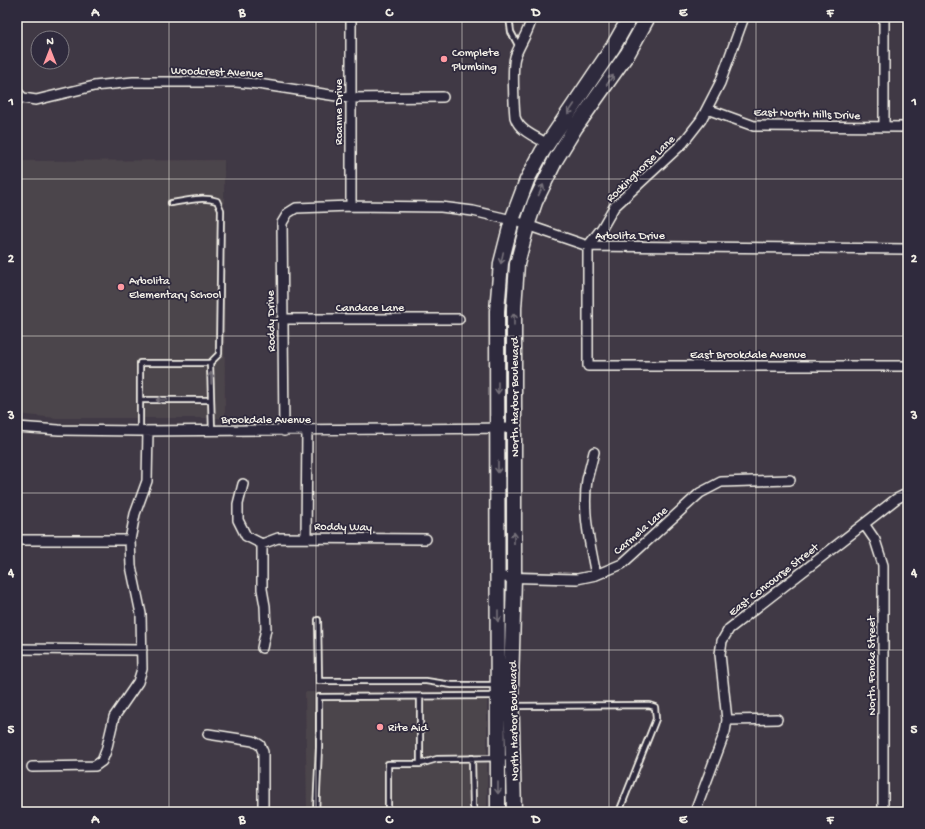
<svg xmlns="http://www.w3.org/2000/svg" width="925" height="829" viewBox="0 0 925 829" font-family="'Gochi Hand',sans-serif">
  <rect width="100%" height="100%" fill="#403945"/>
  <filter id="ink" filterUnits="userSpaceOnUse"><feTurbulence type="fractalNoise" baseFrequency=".025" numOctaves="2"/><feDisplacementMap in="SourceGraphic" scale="8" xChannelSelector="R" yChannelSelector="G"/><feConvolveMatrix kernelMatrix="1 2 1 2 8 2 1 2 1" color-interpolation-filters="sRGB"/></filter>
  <g filter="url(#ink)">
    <path fill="#4c444b" d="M224,160l1,258h-169l-39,-4v-253z
      M487,691v121h-180l-2,-120z"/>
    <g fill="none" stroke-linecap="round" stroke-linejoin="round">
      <defs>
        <path id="service" d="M509,17l2,15 8,15
          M171,203c15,-2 31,-7 46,-2l4,9 -2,144 -9,9
          M140,400h71
          M140,431v-68h70l2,68
          M318,620l1,61h107l26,4h44
          M420,697v67
          M513,706l136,-1 6,2 1,12 -37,93
          M472,758l1,48 2,6
          M316,812l3,-65v-50l177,-1
          M388,812v-48h32l17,-5 75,-1"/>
        <path id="minor" d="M351,17v189
          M532,17c-3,15 -12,26 -17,40 -3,9 -1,49 0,60 4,14 21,20 33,27
          M744,17l-24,66 -19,37 -18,23 -69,64 -12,21 -14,18v120h320
          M884,18v109
          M17,92l6,6 13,2 58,-14 39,-4h103l22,2 92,14 93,-1
          M707,109l47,17 154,1
          M282,319h177
          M17,427l42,3 81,1 374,-3
          M284,431l-2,-208 6,-10 8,-5 55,-2 90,1 32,4 39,9 76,26 320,3
          M594,452c-2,9 -5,19 -7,28 -5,32 3,64 9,95
          M243,484l-5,20v16l8,16 16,8v45l3,17 1,23 -4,19
          M864,524l11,16 8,25v247
          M306,538l1,-108
          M17,540h113
          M262,544l16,-6 148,1
          M498,577l79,2 19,-4 26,-11 78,-71 21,-11 69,-2
          M17,649l125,1
          M727,720l50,-1
          M208,734l45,7 7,4 3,7v60
          M32,767l63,-1 7,-5 4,-10 8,-34 24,-35 4,-13 -1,-55 -10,-48 -1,-26 5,-26 12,-33 1,-50
          M695,812l30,-80 2,-12 -7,-66 2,-13 7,-12 167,-130 12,-6"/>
        <path id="primary" d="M498,812l-1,-501 4,-48 11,-43 15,-40 15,-28 71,-105 17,-30
          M514,812l-3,-127 3,-108v-269l3,-44 10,-38 8,-24 21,-43 19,-31 53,-75 20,-36"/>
      </defs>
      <use href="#service" stroke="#f4f1e8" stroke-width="8"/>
      <use href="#minor" stroke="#f4f1e8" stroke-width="12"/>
      <use href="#primary" stroke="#f4f1e8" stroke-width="17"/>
      <use href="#service" stroke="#2f2a3d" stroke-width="4.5"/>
      <use href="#minor" stroke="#2f2a3d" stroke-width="9"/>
      <use href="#primary" stroke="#2f2a3d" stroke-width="14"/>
    </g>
    <defs><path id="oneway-shaft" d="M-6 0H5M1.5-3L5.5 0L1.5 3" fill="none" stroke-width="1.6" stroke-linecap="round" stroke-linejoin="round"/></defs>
    <g stroke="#747079">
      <use href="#oneway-shaft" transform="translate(610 80) rotate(-56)"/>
      <use href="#oneway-shaft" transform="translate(571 109) rotate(124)"/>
      <use href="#oneway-shaft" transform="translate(541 190) rotate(-66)"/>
      <use href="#oneway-shaft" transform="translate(502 258) rotate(102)"/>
      <use href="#oneway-shaft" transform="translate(514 319) rotate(-90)"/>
      <use href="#oneway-shaft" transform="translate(211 378) rotate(-92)"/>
      <use href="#oneway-shaft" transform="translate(498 388) rotate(90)"/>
      <use href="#oneway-shaft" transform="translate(162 400) rotate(-180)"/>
      <use href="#oneway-shaft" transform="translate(498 467) rotate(90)"/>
      <use href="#oneway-shaft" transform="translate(514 538) rotate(-90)"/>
      <use href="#oneway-shaft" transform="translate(498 616) rotate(90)"/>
      <use href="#oneway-shaft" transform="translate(498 788) rotate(90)"/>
    </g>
  </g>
  <path fill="none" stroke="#f4f1e8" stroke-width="1" stroke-opacity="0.55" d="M169,17v795M316,17v795M462,17v795M609,17v795M756,17v795M17,179h891M17,336h891M17,493h891M17,650h891"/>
  <g fill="#ff9aa2" stroke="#2f2a3d" stroke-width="1.5">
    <circle cx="444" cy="59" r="4"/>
    <circle cx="121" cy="287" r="4"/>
    <circle cx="380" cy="727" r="4"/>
  </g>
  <g text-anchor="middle" stroke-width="3.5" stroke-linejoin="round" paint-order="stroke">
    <g font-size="12" fill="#f4f1e8" stroke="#2f2a3d" text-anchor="start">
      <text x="452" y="56">Complete<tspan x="452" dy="14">Plumbing</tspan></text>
      <text x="129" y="284">Arbolita<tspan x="129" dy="14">Elementary School</tspan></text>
      <text x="388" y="731">Rite Aid</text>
    </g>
    <g font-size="12" fill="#f4f1e8" stroke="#2f2a3d">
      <text transform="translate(217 71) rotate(2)" y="4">Woodcrest Avenue</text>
      <text transform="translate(338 112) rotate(-90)" y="4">Roanne Drive</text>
      <text transform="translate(807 113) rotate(2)" y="4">East North Hills Drive</text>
      <text transform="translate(640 168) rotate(-44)" y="4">Rockinghorse Lane</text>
      <text x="630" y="239">Arbolita Drive</text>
      <text x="370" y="311">Candace Lane</text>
      <text transform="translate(270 321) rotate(-91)" y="4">Roddy Drive</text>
      <text x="748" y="358">East Brookdale Avenue</text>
      <text transform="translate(514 397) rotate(-90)" y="4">North Harbor Boulevard</text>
      <text x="266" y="423">Brookdale Avenue</text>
      <text transform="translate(343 526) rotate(1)" y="4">Roddy Way</text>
      <text transform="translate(640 530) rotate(-41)" y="4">Carmela Lane</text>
      <text transform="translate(773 579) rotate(-38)" y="4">East Concourse Street</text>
      <text transform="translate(871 666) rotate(-90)" y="4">North Fonda Street</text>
      <text transform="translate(513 721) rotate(-91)" y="4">North Harbor Boulevard</text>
    </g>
  </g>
  <rect width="925" height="829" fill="none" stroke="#2f2a3d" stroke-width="44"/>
  <g transform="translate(50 50)"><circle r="19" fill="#2f2a3d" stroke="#7e7a81"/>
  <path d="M0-3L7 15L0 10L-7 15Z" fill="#ff9aa2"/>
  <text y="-6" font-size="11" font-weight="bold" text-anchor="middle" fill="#f4f1e8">N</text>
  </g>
  <rect x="22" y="22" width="881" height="785" fill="none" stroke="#f4f1e8" stroke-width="1.5"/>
  <g font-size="13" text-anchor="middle" font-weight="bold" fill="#f4f1e8">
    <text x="95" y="16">A</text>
    <text x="242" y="16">B</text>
    <text x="389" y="16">C</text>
    <text x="536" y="16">D</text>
    <text x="683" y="16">E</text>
    <text x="830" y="16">F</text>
    <text x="11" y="105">1</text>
    <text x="914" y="105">1</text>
    <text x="11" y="262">2</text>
    <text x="914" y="262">2</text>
    <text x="11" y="419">3</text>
    <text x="914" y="419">3</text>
    <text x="11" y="576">4</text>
    <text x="914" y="576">4</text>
    <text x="11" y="733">5</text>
    <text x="914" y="733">5</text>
    <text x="95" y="823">A</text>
    <text x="242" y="823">B</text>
    <text x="389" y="823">C</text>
    <text x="536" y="823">D</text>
    <text x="683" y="823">E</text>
    <text x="830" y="823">F</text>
  </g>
</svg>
